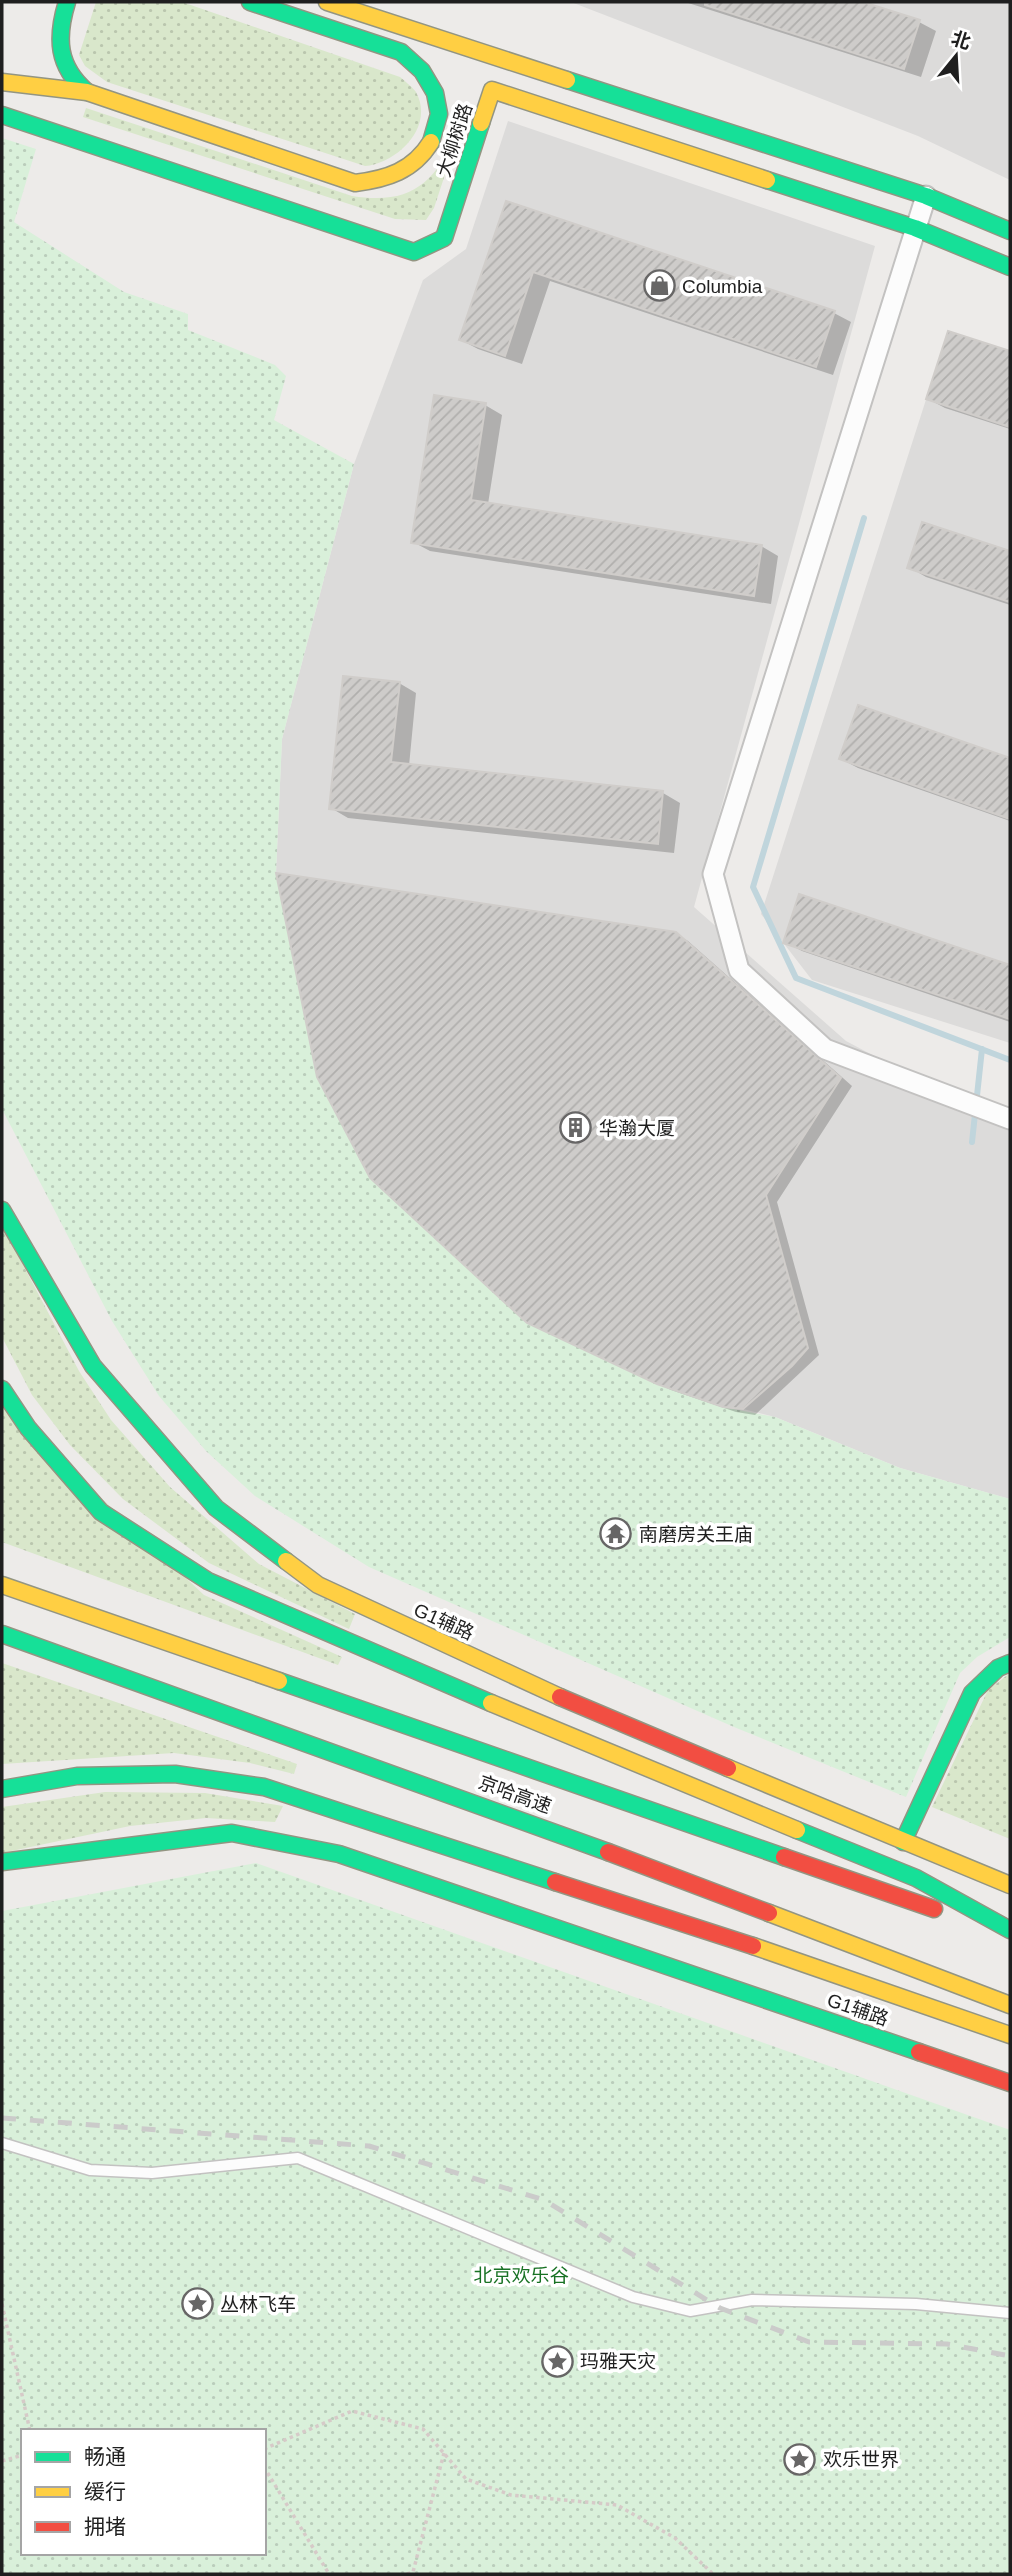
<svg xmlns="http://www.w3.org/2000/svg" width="1012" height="2576" viewBox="0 0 1012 2576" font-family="Helvetica,'Noto Sans SC',sans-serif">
  <defs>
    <pattern id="park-dots" width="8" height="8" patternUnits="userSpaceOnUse" patternTransform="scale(1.75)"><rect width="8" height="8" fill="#d9f0da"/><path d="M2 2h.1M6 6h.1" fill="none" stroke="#bacdbb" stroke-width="1.8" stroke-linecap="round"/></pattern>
    <pattern id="garden-dots" width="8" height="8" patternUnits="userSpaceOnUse" patternTransform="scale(1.75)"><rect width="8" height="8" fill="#d9e7cb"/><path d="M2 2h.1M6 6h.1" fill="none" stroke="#bac6ae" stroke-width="1.8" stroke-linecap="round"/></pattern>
    <pattern id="building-hatch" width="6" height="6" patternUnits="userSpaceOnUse" patternTransform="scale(1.75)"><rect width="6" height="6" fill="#ceccca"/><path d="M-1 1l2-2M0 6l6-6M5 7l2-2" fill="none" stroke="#b0afad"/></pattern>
  </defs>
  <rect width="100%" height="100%" fill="#edebe9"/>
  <path fill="#dcdbda" d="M571,2h439v178l-92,-44z
    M508,121l367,125 -181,661 152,134 164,87v371l-110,-31 -125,-51 -32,-8 65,-61 -42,-153 75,-117 -164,-146 -401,-59 6,-134 72,-275 69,-184 43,-31z
    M948,331l62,27v685l-198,-63 -51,-66z"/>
  <path fill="url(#park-dots)" fill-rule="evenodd" d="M2,138l34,11 -22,73 110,70 64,22v16l87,35 11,11 -12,44 80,44 -72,275 -6,134 41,204 53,101 157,145 130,61 66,23 52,10 125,51 110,31v138l-33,20 -17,16 -54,124 -172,-70 -365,-160 -114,-71 -49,-45 -47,-55 -47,-75 -110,-212z
    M256,1863l754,267v444h-1008v-663zM23,2431h241v122h-241z"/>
  <path fill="url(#garden-dots)" d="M96,2h86l218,75c5,4 12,10 16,15 19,35 -19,71 -51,74l-258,-84 -22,-16 -6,-11z
    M86,108l266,88c58,9 80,-11 106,-61l-24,73 -8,12 -31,-1 -312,-102z
    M2,1225l77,146 32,49 59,67 89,77 96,50 -6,15 -140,-66 -86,-64 -53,-54 -38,-50 -30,-58z
    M2,1404l202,191 138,62 -4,8 -336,-123z
    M2,1663l295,101 -3,10 -44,-11 -76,-10 -172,11z
    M1010,1673v166l-78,-32 56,-117z
    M105,1792l100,1 78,13 -8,16 -69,-4 -76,8 -128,27v-46z"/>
  <path fill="#0003" d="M685,2h172l62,20 17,9 -15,46z
    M507,203l327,110 17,9 -18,53 -283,-94 -28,83 -44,-15 -17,-9z
    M949,333l61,20v76l-65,-21 -17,-9z
    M485,405l17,10 -14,89 273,42 17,10 -7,48 -341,-53 -17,-9z
    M923,524l87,29v52l-84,-28 -17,-10z
    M399,683l17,10 -7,73 254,27 17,10 -6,50 -326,-35 -17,-10z
    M859,707l151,52v62l-152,-53 -17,-9z
    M800,896l210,70v56l-208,-71 -17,-9z
    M676,934l12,7 164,145 -75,116 42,153 -64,60 -19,-3 -65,-22 -130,-62z"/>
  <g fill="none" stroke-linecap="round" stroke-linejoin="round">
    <path stroke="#c0d5dc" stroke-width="6" d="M864,518l-111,369 43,91 214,82
      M972,1142l10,-93"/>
  </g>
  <path fill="url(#building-hatch)" stroke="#d0cdca" stroke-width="2" d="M705,2h158l57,18 -16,49 -199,-64z
    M506,201l329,110 -19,56 -283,-95 -28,84 -46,-16z
    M948,331l62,20v76l-84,-28z
    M434,395l52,8 -15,97 291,45 -8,51 -343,-53z
    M922,522l88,29v51l-103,-34z
    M343,676l57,6 -9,80 272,29 -5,53 -329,-35z
    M858,705l152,53v61l-171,-60z
    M276,873l400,59 165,146 -75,117 42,153 -16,18 -49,43 -20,-2 -66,-23 -130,-61 -157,-145 -53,-101z
    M799,894l211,71v54l-227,-76z"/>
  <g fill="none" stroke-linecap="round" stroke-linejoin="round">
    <defs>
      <path id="lane" d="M2,2143l88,27 62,3 146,-15 335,139 57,14 62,-11 164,4 94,9"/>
      <path id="street" d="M926,196l-213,678 26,96 86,79 185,70"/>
      <path id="fast" d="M67,2c-11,36 -10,64 20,90
        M250,2l151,50 21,19 13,22 4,21 -8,28
        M567,80l359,116 84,35
        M2,115l412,137 30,-14 37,-115
        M767,180l148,48 95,39
        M2,1210l91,156 123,142 70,53
        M2,1389l26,39 73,84 107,69 283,122
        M2,1634l606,218
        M279,1681l505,176
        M2,1789l75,-13 98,-2 89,13 291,95
        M797,1830l119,48 94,52
        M903,1842l69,-149 26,-25 12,-5
        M2,1862l230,-29 107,21 580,198"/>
      <path id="slow" d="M327,2l240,78
        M2,82l85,10 268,91c32,-4 58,-12 76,-41
        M481,123l11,-33 275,90
        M286,1561l32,24 242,112
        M2,1585l277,96
        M491,1703l306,127
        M728,1768l282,117
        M769,1913l241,92
        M753,1946l257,89"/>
      <path id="jam" d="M560,1697l168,71
        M608,1852l161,61
        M784,1857l150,52
        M555,1882l198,64
        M919,2052l91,31"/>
    </defs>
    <use href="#lane" stroke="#c3c2c1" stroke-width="13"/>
    <use href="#street" stroke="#c3c2c1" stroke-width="23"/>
    <use href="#fast" stroke="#939582" stroke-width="19"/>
    <use href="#slow" stroke="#939582" stroke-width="19"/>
    <use href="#jam" stroke="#939582" stroke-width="19"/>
    <path stroke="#d6cac8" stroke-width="3.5" stroke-dasharray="3.5 3.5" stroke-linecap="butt" d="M2,2304l28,127
      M264,2449l88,-38 71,18 43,50 45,16 106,10 58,33 38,36
      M2,2461l21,-6
      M264,2467l65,107
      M407,2574l6,-2 31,-119"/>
    <use href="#lane" stroke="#fcfcfc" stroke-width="10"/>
    <use href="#street" stroke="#fcfcfc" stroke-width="19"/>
    <use href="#fast" stroke="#16e098" stroke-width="16"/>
    <use href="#slow" stroke="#ffcf43" stroke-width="16"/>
    <use href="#jam" stroke="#f24e42" stroke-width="16"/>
    <path stroke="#cbcbca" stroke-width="5" stroke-dasharray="14 14" stroke-linecap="butt" d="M2,2118l367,28 175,54 176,108 89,34 138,2 63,12"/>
  </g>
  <defs>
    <symbol id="shop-ring" viewBox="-11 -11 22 22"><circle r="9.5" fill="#fff" stroke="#676666" stroke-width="1.5"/><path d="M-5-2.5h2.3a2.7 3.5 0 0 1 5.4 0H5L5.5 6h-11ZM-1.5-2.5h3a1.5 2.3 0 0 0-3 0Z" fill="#676666"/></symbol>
    <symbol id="building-ring" viewBox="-11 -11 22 22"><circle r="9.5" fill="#fff" stroke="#676666" stroke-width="1.5"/><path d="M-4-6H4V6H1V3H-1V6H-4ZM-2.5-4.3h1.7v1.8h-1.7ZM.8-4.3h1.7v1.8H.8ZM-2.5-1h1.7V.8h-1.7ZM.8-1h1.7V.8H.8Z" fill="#676666"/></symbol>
    <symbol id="temple-ring" viewBox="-11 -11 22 22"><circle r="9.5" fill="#fff" stroke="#676666" stroke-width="1.5"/><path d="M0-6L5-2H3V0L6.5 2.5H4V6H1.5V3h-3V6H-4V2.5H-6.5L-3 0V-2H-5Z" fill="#676666"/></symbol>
    <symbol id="sight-ring" viewBox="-11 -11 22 22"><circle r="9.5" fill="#fff" stroke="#676666" stroke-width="1.5"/><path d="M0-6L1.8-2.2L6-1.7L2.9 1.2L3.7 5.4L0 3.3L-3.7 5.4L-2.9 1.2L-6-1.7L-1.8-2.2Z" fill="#676666"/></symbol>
  </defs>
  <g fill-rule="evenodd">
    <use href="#shop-ring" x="642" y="268" width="35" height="35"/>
    <use href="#building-ring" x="558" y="1110" width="35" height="35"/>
    <use href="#temple-ring" x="598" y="1516" width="35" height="35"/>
    <use href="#sight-ring" x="180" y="2286" width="35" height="35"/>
    <use href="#sight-ring" x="540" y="2344" width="35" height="35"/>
    <use href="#sight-ring" x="782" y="2442" width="35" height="35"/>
  </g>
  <g text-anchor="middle" stroke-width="7" stroke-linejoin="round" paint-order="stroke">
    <g font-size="19" fill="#1f1f1f" stroke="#fff">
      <text transform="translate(454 140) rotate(-72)" y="7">大柳树路</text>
      <text transform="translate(444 1621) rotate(24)" y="7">G1辅路</text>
      <text transform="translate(515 1794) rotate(20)" y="7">京哈高速</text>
      <text transform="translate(858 2009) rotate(19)" y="7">G1辅路</text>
    </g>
    <g font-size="19" fill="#1f1f1f" stroke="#fff" text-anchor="start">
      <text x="682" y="293">Columbia</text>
      <text x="599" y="1135">华瀚大厦</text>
      <text x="639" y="1541">南磨房关王庙</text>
      <text x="220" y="2311">丛林飞车</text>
      <text x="580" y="2368">玛雅天灾</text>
      <text x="823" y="2466">欢乐世界</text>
    </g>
    <g font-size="19" fill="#187224" stroke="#fff">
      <text x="521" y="2282">北京欢乐谷</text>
    </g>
  </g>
  <rect width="1012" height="2576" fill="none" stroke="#1f1f1f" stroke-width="7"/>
  <rect x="21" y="2429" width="245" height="126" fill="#ffffff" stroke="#a5a5a5" stroke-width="2"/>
  <rect x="35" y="2452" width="35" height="10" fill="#16e098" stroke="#a5a5a5" stroke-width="2"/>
  <text x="84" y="2464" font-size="21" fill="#1f1f1f">畅通</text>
  <rect x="35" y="2487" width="35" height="10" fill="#ffcf43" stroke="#a5a5a5" stroke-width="2"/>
  <text x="84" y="2499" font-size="21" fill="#1f1f1f">缓行</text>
  <rect x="35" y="2522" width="35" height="10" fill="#f24e42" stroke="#a5a5a5" stroke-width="2"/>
  <text x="84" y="2534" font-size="21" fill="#1f1f1f">拥堵</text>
  <g transform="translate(956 56) rotate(18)" stroke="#ffffff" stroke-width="5" paint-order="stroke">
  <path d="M0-5L12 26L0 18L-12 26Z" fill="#1f1f1f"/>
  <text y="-10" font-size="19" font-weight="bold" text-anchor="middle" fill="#1f1f1f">北</text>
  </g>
</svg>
